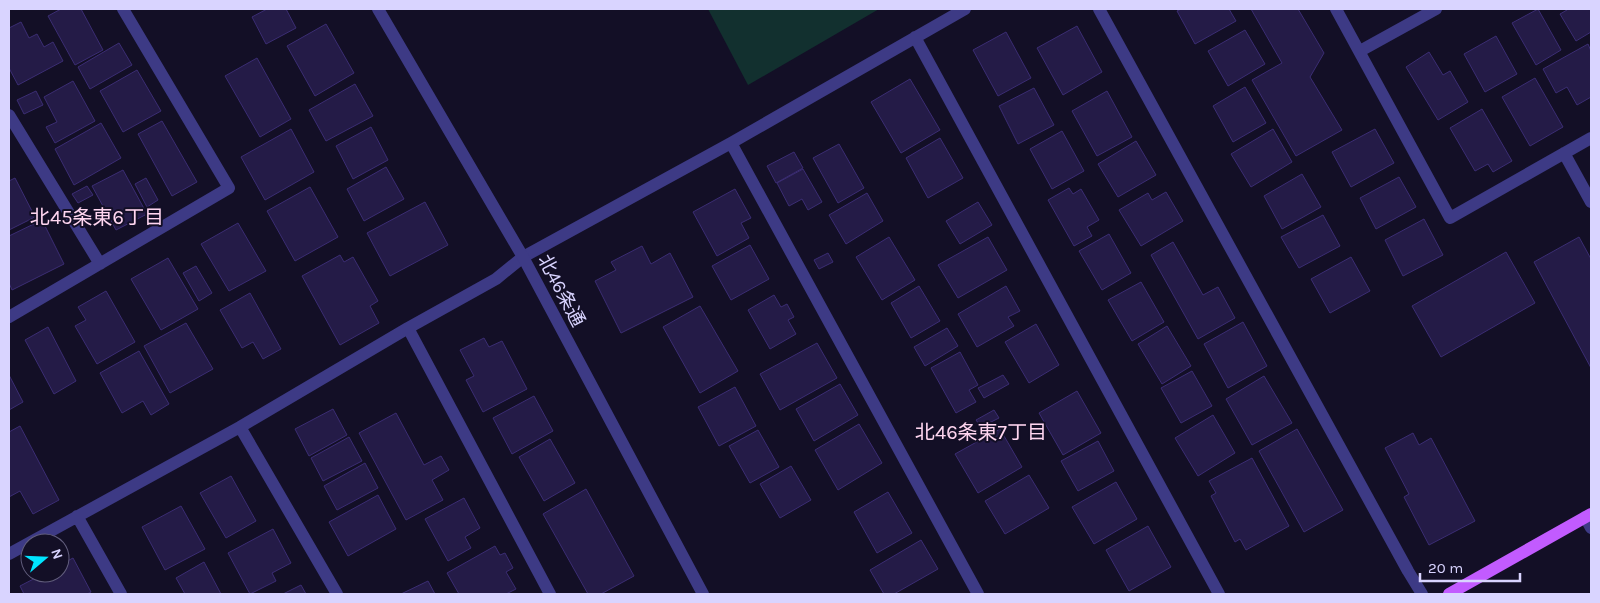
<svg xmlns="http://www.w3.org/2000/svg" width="1600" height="603" viewBox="0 0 1600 603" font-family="Karla,'Noto Sans JP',sans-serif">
  <rect width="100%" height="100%" fill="#130f26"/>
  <path fill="#12302f" d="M708,9h171l-131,76z"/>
  <path fill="#241b47" stroke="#3b2d73" d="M61,9h20l22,41 -28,15 -27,-49z
    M267,9h19l10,19 -30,16 -14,-27z
    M1181,9h48l7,12 -41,23 -18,-33z
    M1251,9h47l26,44 -14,24 32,53 -46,26 -44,-76 30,-17z
    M1538,9l23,41 -25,15 -24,-42z
    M1566,9h25v23l-15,9 -16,-27 7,-4z
    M21,22l8,16 8,-4 7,13 9,-5 10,19 -45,24 -9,-17v-40z
    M326,24l28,49 -39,23 -28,-50z
    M1077,26l25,46 -39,23 -26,-47z
    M1245,30l20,34 -37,22 -20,-35z
    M1006,32l25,46 -33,18 -25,-46z
    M1496,36l21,38 -32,18 -21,-38z
    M119,43l13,22 -42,24 -12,-22z
    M1588,44l3,7v46l-14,8 -10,-18 -11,6 -13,-24z
    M1429,52l14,23 7,-4 18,31 -30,18 -32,-53z
    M257,58l34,61 -31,18 -35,-61z
    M137,70l24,41 -38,21 -23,-41z
    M1535,78l28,49 -33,19 -28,-49z
    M910,79l30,51 -39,23 -30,-51z
    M73,81l22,40 -40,22 -9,-16 11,-5 -13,-25z
    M355,84l18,32 -47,25 -17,-31z
    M1245,87l21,36 -33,19 -20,-36z
    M1034,88l20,37 -36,19 -19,-38z
    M36,91l7,14 -19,9 -7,-14z
    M1107,91l25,46 -35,19 -25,-45z
    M1482,109l30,52 -19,11 -5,-8 -13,7 -25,-43z
    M162,121l35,61 -25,14 -34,-62z
    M101,123l20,35 -47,27 -19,-36z
    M371,127l17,33 -35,19 -17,-33z
    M291,129l23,43 -49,28 -24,-43z
    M1273,129l19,33 -41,25 -20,-33z
    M1375,129l19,34 -43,24 -19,-35z
    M1062,131l22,40 -32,18 -22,-40z
    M940,138l23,40 -35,20 -22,-40z
    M1136,141l20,34 -38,22 -20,-33z
    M839,144l25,44 -26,15 -25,-45z
    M794,152l9,16 -27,15 -9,-17z
    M386,167l18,32 -40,22 -17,-32z
    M803,169l19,33 -14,8 -6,-11 -13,7 -12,-23z
    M123,170l24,44 -31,16 -24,-44z
    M1302,174l19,33 -39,22 -18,-33z
    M1399,177l17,30 -40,22 -16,-31z
    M15,178l20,39 -26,13v-49z
    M146,178l12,22 -11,7 -12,-23z
    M87,186l6,9 -15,8 -6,-9z
    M310,187l28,50 -43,24 -28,-50z
    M1069,188l4,6 8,-5 18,31 -12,7 5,9 -18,10 -26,-46z
    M735,189l16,29 -10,5 8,15 -32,18 -24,-44z
    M1166,192l17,29 -42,25 -22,-36 29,-17 4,7z
    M867,193l16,28 -37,23 -17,-29z
    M425,202l23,43 -58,31 -23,-43z
    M978,202l14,23 -32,19 -14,-23z
    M1323,215l17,31 -41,22 -18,-31z
    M1424,219l19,36 -40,21 -18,-36z
    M42,220l22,44 -52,26 -3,-7v-47z
    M238,223l28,48 -37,20 -28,-47z
    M1109,234l22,39 -29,17 -23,-39z
    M889,237l26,43 -33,20 -26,-43z
    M988,237l19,33 -49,28 -20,-33z
    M1579,237l12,22v109l-57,-106z
    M1173,242l30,53 15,-8 17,31 -37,21 -47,-84z
    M750,245l19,34 -38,21 -19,-34z
    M642,246l9,18 19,-11 23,44 -72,36 -26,-52 21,-11 -5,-8z
    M1506,252l29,51 -94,54 -29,-51z
    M828,253l5,9 -14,7 -5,-9z
    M340,255l4,7 9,-5 25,44 -8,5 9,17 -39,22 -38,-69z
    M1351,257l19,34 -40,22 -19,-34z
    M168,258l30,51 -37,21 -30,-51z
    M196,266l16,27 -13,8 -16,-28z
    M1141,282l23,40 -32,19 -24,-41z
    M919,286l21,35 -29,17 -20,-35z
    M1006,286l14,25 -12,6 6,9 -37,21 -19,-33z
    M106,291l29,51 -38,22 -22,-38 11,-6 -8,-13z
    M250,293l31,56 -18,10 -10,-17 -11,6 -22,-38z
    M774,295l7,12 6,-3 7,13 -6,3 8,14 -26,15 -22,-39z
    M700,306l38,65 -38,22 -37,-66z
    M1243,322l24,44 -39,22 -24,-44z
    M186,323l27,46 -43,24 -26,-47z
    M1036,324l23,41 -30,18 -24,-41z
    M1167,326l24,40 -29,18 -24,-40z
    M48,327l28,54 -22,13 -29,-54z
    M947,328l11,18 -33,20 -11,-19z
    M484,338l5,9 13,-6 25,48 -44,23 -17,-32 8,-4 -14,-26z
    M817,343l20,35 -57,32 -20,-36z
    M139,351l30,53 -18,11 -8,-14 -21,12 -22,-40z
    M960,352l18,33 -9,5 7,12 -20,11 -25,-45z
    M1192,371l20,35 -31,17 -20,-35z
    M9,375l14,27 -14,8z
    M1003,375l6,9 -25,14 -6,-10z
    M1264,376l28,47 -40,22 -26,-46z
    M840,384l18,31 -44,26 -18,-32z
    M735,387l21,39 -37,20 -21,-39z
    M1077,391l24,42 -38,22 -24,-42z
    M534,396l19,35 -41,23 -19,-36z
    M333,409l14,26 -38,21 -14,-27z
    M994,410l5,8 -18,9 -5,-7z
    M396,413l28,52 17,-9 8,14 -17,10 11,20 -37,20 -47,-87z
    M1213,415l22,38 -37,23 -23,-38z
    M859,424l23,39 -44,27 -23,-40z
    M20,426l39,74 -26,14 -13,-23 -11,6v-65z
    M1000,429l22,38 -44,26 -23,-39z
    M1297,429l46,81 -39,22 -45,-81z
    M758,430l21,37 -29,16 -21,-37z
    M1413,433l6,12 12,-7 44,83 -46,24 -25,-48 5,-3 -24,-46z
    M349,437l13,24 -39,20 -12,-23z
    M550,439l25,44 -31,18 -25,-44z
    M1098,441l16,30 -36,20 -17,-30z
    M1252,458l37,68 -43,24 -6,-11 -5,3 -24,-46 5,-3 -7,-12z
    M365,463l13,25 -41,22 -13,-24z
    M791,466l20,34 -31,18 -20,-34z
    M1029,475l20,33 -44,26 -20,-33z
    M231,476l25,45 -30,17 -26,-45z
    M1116,482l21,37 -43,25 -22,-37z
    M586,489l48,87 -33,18h-13l-45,-80z
    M888,492l24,41 -35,20 -23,-41z
    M378,495l18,34 -48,27 -19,-34z
    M464,498l16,30 -15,9 6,11 -23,13 -23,-42z
    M181,506l24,43 -40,21 -23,-43z
    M1148,526l23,41 -42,24 -23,-41z
    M273,529l18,34 -19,10 4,8 -26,13 -22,-41z
    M921,540l17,29 -44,25h-10l-14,-24z
    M495,546l5,9 5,-2 8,15 -7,4 10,17 -10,5h-47l-12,-21z
    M73,558l18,34 -4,2h-63l-4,-8 25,-13h15v-8z
    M204,562l17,32h-36l-9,-16z
    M428,581l7,13h-34z
    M301,585l5,9h-23z"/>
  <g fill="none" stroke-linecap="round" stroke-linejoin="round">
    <path stroke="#3d3a85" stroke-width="12" d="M1099,9l309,562 14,23
      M1336,9l114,209 141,-80
      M915,37l304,557
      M1360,51l76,-42
      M9,115l91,149
      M731,143l247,451
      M1564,153l27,49
      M9,317l220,-129 -106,-179
      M408,328l142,266
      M240,427l97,167
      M77,516l44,78
      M1585,517l6,11
      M9,554l231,-127 168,-99 88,-49 27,-22 208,-114 234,-134"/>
    <path stroke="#3d3a85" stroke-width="12" d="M378,9l145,248 180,337"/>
    <path stroke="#c25bff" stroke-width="12" d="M1449,594l142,-80"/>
  </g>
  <g text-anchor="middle" stroke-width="4" stroke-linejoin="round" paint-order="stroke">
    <g font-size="19" fill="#d9d4ff" stroke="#130f26">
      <text transform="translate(562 290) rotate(62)" y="7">北46条通</text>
    </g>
    <g font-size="20" fill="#ffd6f0" stroke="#130f26">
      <text x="97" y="224">北45条東6丁目</text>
      <text x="981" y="439">北46条東7丁目</text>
    </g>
  </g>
  <rect width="1600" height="603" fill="none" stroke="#d9d4ff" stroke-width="20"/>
  <g transform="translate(45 558) rotate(71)"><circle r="24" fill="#130f26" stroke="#625e7d"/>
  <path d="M0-4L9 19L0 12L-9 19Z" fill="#00e5ff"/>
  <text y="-8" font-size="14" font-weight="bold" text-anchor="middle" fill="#d9d4ff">N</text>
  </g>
  <path d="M1420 573v8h100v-8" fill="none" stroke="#d9d4ff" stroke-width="2.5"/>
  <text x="1428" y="573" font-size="15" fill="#d9d4ff" stroke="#130f26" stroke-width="4" paint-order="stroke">20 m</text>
</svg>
